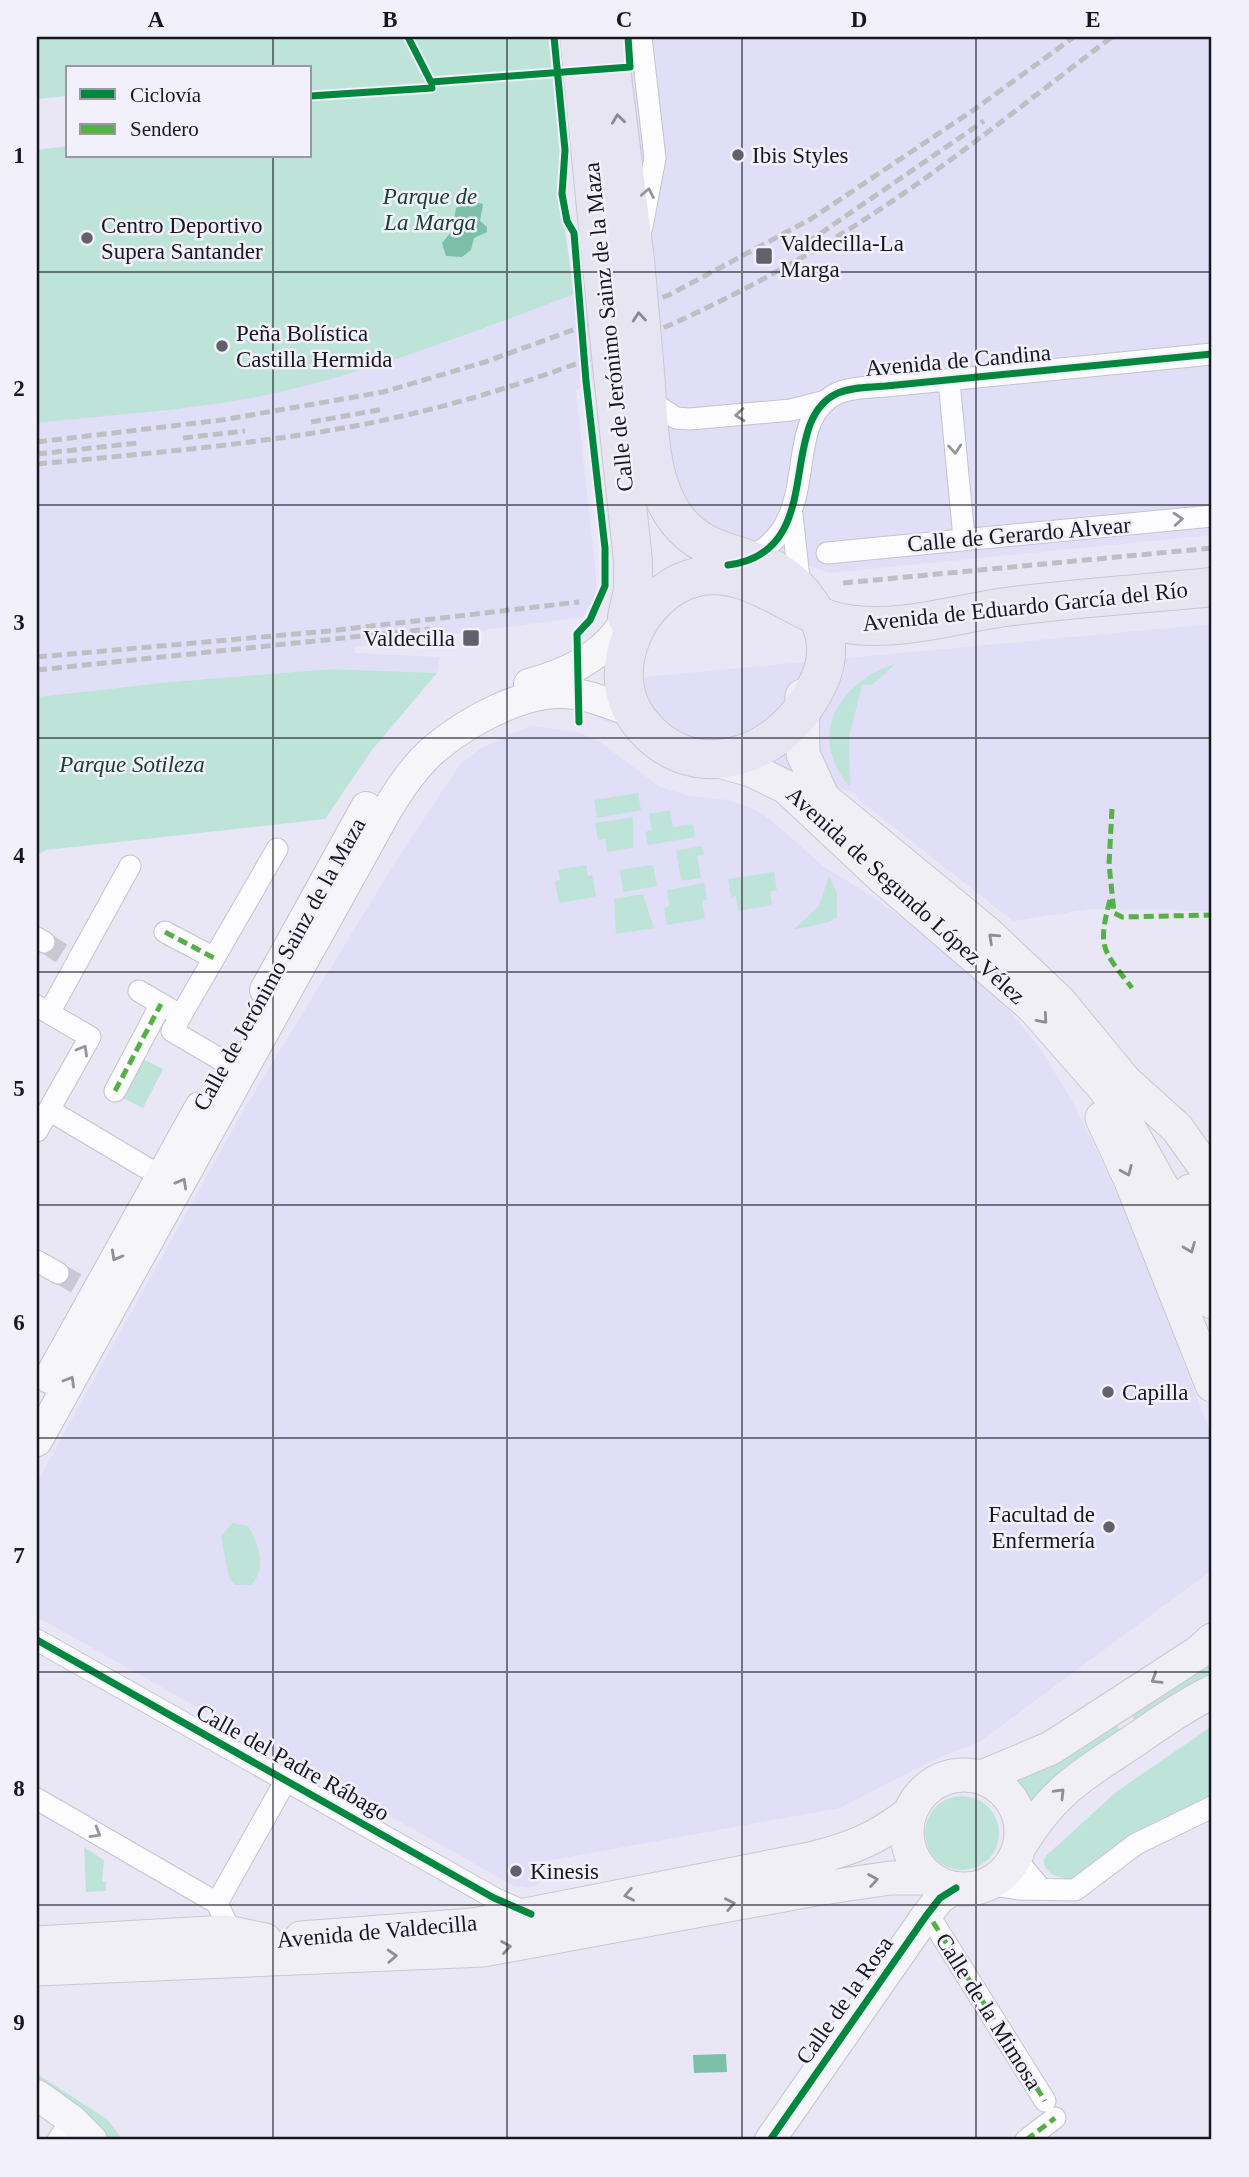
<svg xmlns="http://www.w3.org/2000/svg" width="1249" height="2177" viewBox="0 0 1249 2177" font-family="Georgia,serif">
  <rect width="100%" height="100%" fill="#e9e7f5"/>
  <path fill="#e1def7" d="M625,37h587v498l-383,38 -94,-34 -32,-20 -23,-24 -10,-37 -12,-103 -82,35 20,186v17l-13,24 -229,30 1,6 85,4 -3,16 -106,-4 -161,13 -133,15v-274l132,-15 109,-16 94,-25 90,-30 112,-43 76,-19z
    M1212,624v287l-122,-2 -77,12 -155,-122 -3,-6 -259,-75 15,-38z
    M530,726l46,5 24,11 60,45 30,9 37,4 24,8 20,12 52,46 50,31 66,48 74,70 28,35 34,56 52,108 85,223v133l-233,172 -46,18 -93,48 -305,55 4,21 -10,4 -17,-3 -471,-266h-4v-137l207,-373 154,-251 62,-94 20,-15z"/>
  <path fill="#bee4d9" d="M37,37h515l12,122 -6,22 16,113c-96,37 -193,74 -294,98 -79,18 -163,22 -243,31v-273l31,-4v10h242v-88h-242v28l-31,3z
    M895,664l-23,21h-10l-13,52 1,50c-44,-50 -12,-105 45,-123z
    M331,669l106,4 -65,77 -47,69 -279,31 -9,5v-158l133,-15z
    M638,793l3,17 -44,8 -3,-18z
    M670,810l3,17 20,-3 2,13 -47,8 -3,-13 7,-2 -3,-16z
    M633,817v31l-26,4 -2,-13 -7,1 -3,-17z
    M702,846l2,9 -7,1 4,22 -20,3 -5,-30z
    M586,865l2,11 4,-1 4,22 -37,6 -4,-22 5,-1 -2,-10z
    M653,865l4,21 -34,6 -3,-22z
    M774,872l3,18 -7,1 2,14 -34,6 -2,-15 -5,1 -3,-18z
    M829,876l8,17v24l-8,5 -36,8 26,-24z
    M704,883l3,16 -5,2 3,18 -38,6 -3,-17 5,-2 -2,-16z
    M643,894l11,34 -38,6 -2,-35z
    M137,1056l26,13 -20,39 -26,-13z
    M232,1523l16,3c11,17 19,43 3,59h-16l-6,-7 -8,-41z
    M1212,1658v17l-18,9 -58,38 -8,-11z
    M1114,1721l8,12 -91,74 -19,-26z
    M1212,1726v71l-61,27 -78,56c-15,-4 -24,-2 -30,-19l4,-6 69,-63z
    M925 1833a37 37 0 1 1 74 0a37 37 0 1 1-74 0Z
    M84,1847l20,13 -2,22h4v9l-20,1z
    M37,2074l70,45 16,21h-11l-75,-56z"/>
  <path fill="#7dc0a9" d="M470,201l13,3 -3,17 7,6v5l-13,6 -3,12 -9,7 -16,-1 -4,-13 10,-12 4,-23z
    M726,2054l1,18 -33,1 -1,-18z"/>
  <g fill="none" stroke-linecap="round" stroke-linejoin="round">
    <path stroke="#cac8d5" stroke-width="21" stroke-dasharray="21 10" stroke-linecap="butt" d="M44,942l20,13
      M58,1273l21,12"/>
    <defs>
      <path id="street" d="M641,37l14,121 -13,69
        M949,381l15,157
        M648,400l28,18 14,1 101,-9 35,-9
        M792,515l8,72
        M827,553l385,-37
        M745,560c84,-37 31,-138 93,-167 14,-6 33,-6 48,-7l326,-32
        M165,932l49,26
        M37,938l7,4
        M139,991l34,20
        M37,1006l53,31 -53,94
        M49,1013l81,-147
        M225,1062l-53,-31 105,-182
        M115,1091l46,-87
        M49,1110l111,66
        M37,1261l21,12
        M37,1640l457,258 35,16
        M37,1799l180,104 8,17 1,12
        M1015,1858l26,31
        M987,1884l31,5 57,1 61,-46 76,-37
        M217,1903l69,-123
        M933,1922l112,179
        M58,2140l14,-20
        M1026,2140l29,-22"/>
      <path id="secondary" d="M529,684c36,-10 68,-24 91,-55
        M265,990l101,-183
        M49,1378l151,-271
        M37,1441l351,-633c14,-23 29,-45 50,-62 31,-25 82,-53 122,-53 26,0 50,11 73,19
        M37,2095l35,25 20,20
        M770,2140l156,-224 14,-18 16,-10"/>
      <path id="primary" d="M802,696l1,58 20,44 163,134 74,70 65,79 52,47 35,49
        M711,759l40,11 35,17 96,90 151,130 72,82 18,28 53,95 36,90
        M1102,1118l29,63 81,204
        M1190,1191l22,48
        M907 1832a57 57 0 1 1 114 0a57 57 0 1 1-114 0Z
        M982,1777l69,-29 148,-96 13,-12
        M1019,1847c37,-60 63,-71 119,-109 24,-17 48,-33 74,-46
        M301,1938l173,-13 336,-66c41,-10 66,-20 100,-46
        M37,1943l189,-11 39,8
        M37,1969l446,-19 333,-61 74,-11h40"/>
      <path id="highway" d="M579,37l23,230
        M607,37l28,223
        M645,373c4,48 2,109 33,148 36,46 92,23 132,83 9,13 16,28 16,44 1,18 -6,34 -16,50 -36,63 -122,88 -171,23 -38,-49 0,-131 58,-144 55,-12 97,39 150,47 52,8 108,-10 159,-17 68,-9 138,-13 206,-20
        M613,375l20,186v29l-6,27"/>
    </defs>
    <use href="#street" stroke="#c4c3ce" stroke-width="23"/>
    <use href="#secondary" stroke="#c4c3ce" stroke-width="32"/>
    <use href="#primary" stroke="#c9c8ce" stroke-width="35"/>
    <use href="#highway" stroke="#c9c8ce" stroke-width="40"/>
    <use href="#street" stroke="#fcfbfe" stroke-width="21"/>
    <use href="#secondary" stroke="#f6f5fa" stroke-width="30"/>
    <use href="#primary" stroke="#f0eff6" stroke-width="33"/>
    <use href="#highway" stroke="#e7e5f1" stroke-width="38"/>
    <path stroke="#bfbfc3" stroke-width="5" stroke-dasharray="10 5" stroke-linecap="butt" d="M808,242l176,-121
      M311,422l73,-13
      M183,438l62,-7
      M37,442l185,-22 161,-28 102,-30 184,-67 142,-76 164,-110 99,-72
      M37,454l101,-11
      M37,464c106,-10 213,-19 318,-38 161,-31 316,-92 458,-175 106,-61 202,-141 299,-214
      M843,583l369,-35
      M37,657l292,-26 250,-29
      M37,670l393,-41"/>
    <defs>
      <path id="highway-bridge" d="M635,260l10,113
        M602,267l11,108"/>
    </defs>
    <use href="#highway-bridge" stroke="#c9c8ce" stroke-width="40" stroke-linecap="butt"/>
    <use href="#highway-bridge" stroke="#e7e5f1" stroke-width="38"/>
    <path stroke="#55b145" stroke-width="5" stroke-dasharray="10 5" stroke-linecap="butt" d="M1112,809l-3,55 5,49 8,4 90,-2
      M1110,900c-13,49 -7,50 22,88
      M165,932l49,26
      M115,1091l46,-87
      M933,1922l112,179
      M1026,2140l29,-22"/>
    <defs>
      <path id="cycleway" d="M408,37l23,45 199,-15 -2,-30
        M554,37l11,113 -3,44 5,27 7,12 12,148 19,167v38l-15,34 -13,14 2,88
        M310,96l122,-8
        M728,565c102,-13 46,-144 110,-172 15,-6 33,-6 48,-7l326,-32
        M37,1640l457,258 37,16
        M770,2140l156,-224 14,-18 16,-10"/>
    </defs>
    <use href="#cycleway" stroke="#f1f0fb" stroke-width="11"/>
    <use href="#cycleway" stroke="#00873e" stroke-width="7"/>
  </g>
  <defs><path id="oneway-chevron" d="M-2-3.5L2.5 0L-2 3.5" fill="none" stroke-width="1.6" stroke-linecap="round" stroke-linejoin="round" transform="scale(1.75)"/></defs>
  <g stroke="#8a8893">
    <use href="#oneway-chevron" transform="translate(618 119) rotate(-97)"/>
    <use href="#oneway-chevron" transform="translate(639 317) rotate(-95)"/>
  </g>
  <g stroke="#95949a">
    <use href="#oneway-chevron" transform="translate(648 193) rotate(-79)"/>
    <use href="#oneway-chevron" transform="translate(740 415) rotate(175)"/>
    <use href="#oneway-chevron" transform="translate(955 449) rotate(85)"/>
    <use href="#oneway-chevron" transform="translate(1178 519) rotate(-5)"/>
    <use href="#oneway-chevron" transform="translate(83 1050) rotate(-60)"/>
    <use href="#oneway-chevron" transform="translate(96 1833) rotate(30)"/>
  </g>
  <g stroke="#8f8e96">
    <use href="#oneway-chevron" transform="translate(993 938) rotate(-137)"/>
    <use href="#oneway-chevron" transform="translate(1043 1019) rotate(49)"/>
    <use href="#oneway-chevron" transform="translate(1127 1171) rotate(66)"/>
    <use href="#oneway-chevron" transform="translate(1190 1248) rotate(68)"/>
    <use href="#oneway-chevron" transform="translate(1156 1679) rotate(148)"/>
    <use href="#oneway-chevron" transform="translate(1060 1793) rotate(-46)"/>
    <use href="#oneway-chevron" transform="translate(873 1880) rotate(-9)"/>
    <use href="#oneway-chevron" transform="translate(629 1895) rotate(169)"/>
    <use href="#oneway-chevron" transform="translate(730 1904) rotate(-11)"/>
    <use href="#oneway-chevron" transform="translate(506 1947) rotate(-9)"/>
    <use href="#oneway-chevron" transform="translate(392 1956) rotate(-3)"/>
  </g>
  <g stroke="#929198">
    <use href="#oneway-chevron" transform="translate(182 1183) rotate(-61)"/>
    <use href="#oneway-chevron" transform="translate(116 1256) rotate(119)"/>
    <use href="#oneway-chevron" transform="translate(70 1381) rotate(-60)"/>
  </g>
  <path fill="none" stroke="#181720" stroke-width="2" stroke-opacity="0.55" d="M273,37v31M507,37v2103M742,37v2103M976,37v2103M273,156v1984M37,272h1175M37,505h1175M37,738h1175M37,972h1175M37,1205h1175M37,1438h1175M37,1672h1175M37,1905h1175"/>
  <g fill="#61606b" stroke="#f1f0fb" stroke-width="2.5">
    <circle cx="738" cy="155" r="7"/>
    <circle cx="87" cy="238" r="7"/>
    <rect x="755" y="247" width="18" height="18" rx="3.5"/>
    <circle cx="222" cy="346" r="7"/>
    <rect x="462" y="629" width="18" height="18" rx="3.5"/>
    <circle cx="1108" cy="1392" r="7"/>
    <circle cx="1109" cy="1527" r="7"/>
    <circle cx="516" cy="1871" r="7"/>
  </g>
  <g text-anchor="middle" stroke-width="5" stroke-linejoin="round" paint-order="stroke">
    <g font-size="23" fill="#181720" stroke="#f1f0fb" text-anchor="start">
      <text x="752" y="163">Ibis Styles</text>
      <text x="101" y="233">Centro Deportivo<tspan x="101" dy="26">Supera Santander</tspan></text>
      <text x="780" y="251">Valdecilla-La<tspan x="780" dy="26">Marga</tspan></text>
      <text x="236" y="341">Peña Bolística<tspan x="236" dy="26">Castilla Hermida</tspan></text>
      <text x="455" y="646" text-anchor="end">Valdecilla</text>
      <text x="1122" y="1400">Capilla</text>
      <text x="1095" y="1522" text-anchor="end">Facultad de<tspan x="1095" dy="26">Enfermería</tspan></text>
      <text x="530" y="1879">Kinesis</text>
    </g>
    <g font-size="23" font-style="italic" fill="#164030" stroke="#f1f0fb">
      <text x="430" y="204">Parque de<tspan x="430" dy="26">La Marga</tspan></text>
      <text x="132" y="772">Parque Sotileza</text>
    </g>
    <g font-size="23" fill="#181720" stroke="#f1f0fb">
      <text transform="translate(608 327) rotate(-96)" y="8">Calle de Jerónimo Sainz de la Maza</text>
      <text transform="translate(958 360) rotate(-5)" y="8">Avenida de Candina</text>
      <text transform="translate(1019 534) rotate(-5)" y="8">Calle de Gerardo Alvear</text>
      <text transform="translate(1025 606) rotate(-6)" y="8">Avenida de Eduardo García del Río</text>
      <text transform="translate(906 895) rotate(42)" y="8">Avenida de Segundo López Vélez</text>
      <text transform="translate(279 964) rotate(-61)" y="8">Calle de Jerónimo Sainz de la Maza</text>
      <text transform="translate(293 1762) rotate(29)" y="8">Calle del Padre Rábago</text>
      <text transform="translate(377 1931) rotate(-5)" y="8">Avenida de Valdecilla</text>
      <text transform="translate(844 2000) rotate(-55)" y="8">Calle de la Rosa</text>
      <text transform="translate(989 2011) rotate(58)" y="8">Calle de la Mimosa</text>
    </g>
  </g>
  <rect width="1249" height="2177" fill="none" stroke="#f1f0fb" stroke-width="77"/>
  <rect x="66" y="66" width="245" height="91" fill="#f1f0fb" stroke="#9a99a3" stroke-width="2"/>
  <rect x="80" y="89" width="35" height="10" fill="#00873e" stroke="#9a99a3" stroke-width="2"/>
  <text x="130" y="102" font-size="21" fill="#181720">Ciclovía</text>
  <rect x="80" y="124" width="35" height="10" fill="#55b145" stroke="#9a99a3" stroke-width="2"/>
  <text x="130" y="136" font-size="21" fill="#181720">Sendero</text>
  <rect x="38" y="38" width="1172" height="2100" fill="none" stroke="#181720" stroke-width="2.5"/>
  <g font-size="23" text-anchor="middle" font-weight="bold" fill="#181720">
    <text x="156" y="27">A</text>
    <text x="390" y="27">B</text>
    <text x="624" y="27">C</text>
    <text x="859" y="27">D</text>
    <text x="1093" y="27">E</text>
    <text x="19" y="163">1</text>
    <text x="19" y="396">2</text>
    <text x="19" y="630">3</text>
    <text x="19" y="863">4</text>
    <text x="19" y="1096">5</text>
    <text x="19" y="1330">6</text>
    <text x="19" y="1563">7</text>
    <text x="19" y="1796">8</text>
    <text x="19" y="2030">9</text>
  </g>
</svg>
